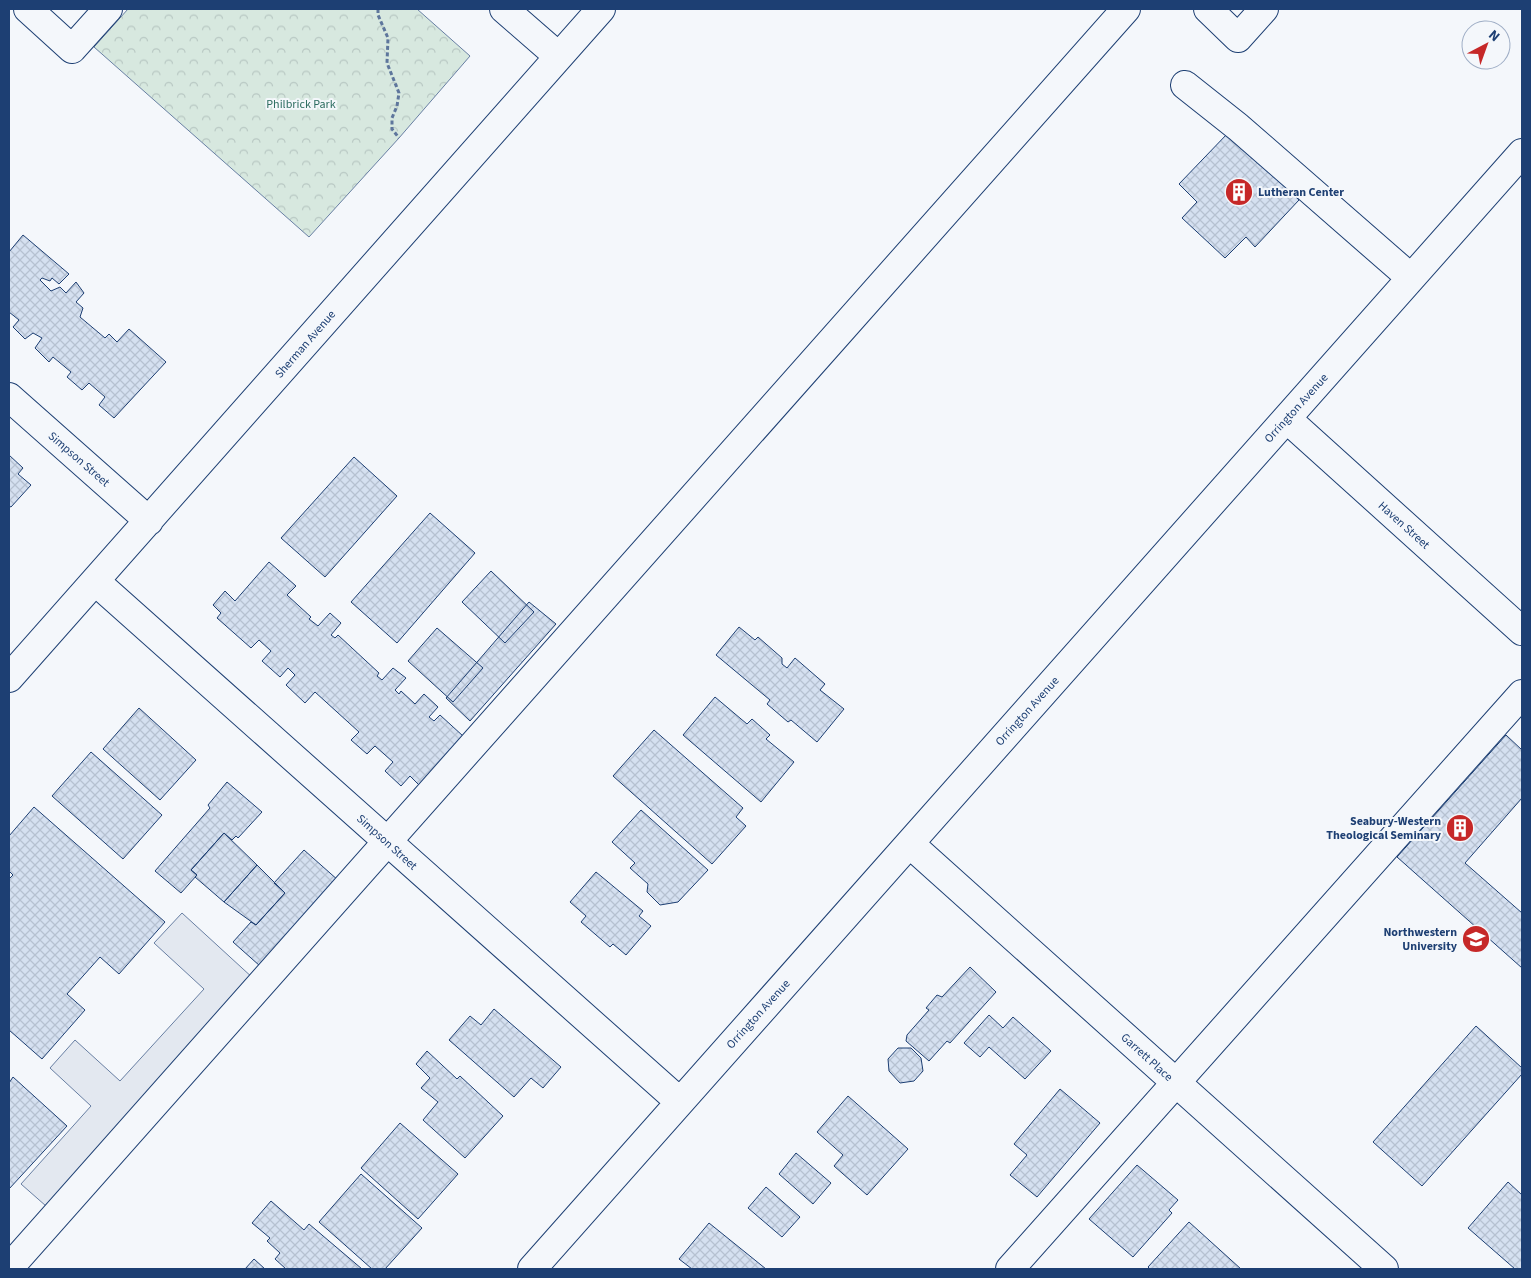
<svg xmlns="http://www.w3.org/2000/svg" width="1531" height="1278" viewBox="0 0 1531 1278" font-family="'Source Sans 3',sans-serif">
  <defs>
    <pattern id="park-crowns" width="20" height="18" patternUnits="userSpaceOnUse" patternTransform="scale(1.25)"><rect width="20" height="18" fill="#d7e8df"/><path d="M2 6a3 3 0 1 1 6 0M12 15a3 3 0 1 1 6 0" fill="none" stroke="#b8c8c3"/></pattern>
    <pattern id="building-cross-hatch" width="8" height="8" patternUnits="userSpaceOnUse" patternTransform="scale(1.25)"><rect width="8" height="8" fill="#d5e0f0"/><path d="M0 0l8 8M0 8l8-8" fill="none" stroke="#b6c1d1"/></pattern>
  </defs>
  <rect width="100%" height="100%" fill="#f4f7fb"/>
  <path fill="url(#park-crowns)" stroke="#687fa3" d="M128,9h289l53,47 -71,82 -90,99 -215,-190z"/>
  <path fill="#e3e8f0" stroke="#687fa3" d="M182,913l72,66 -208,227 -25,-22 70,-78 -41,-38 25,-28 45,41 84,-92 -50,-46z"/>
  <path fill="url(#building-cross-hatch)" stroke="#1d3f73" d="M1228,133l71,67 -44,47 -9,-10 -21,21 -43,-40 15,-16 -18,-18z
    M23,235l46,39 -10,10 -7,-6 -2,3 -8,-3 -2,2 11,11 9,-4 6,6 10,-11 8,11 -8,9 7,6 -3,9 25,21 4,-4 8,8 12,-13 37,33 -52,56 -15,-13 6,-8 -16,-14 -7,7 -15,-13 4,-5 -18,-15 -4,5 -14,-14 7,-10 -9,-5 -8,6 -12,-12 6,-7 -10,-8v-60z
    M9,455l14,13 -5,6 13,11 -20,22 -2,-1z
    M354,457l43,39 -72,81 -44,-39z
    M430,513l45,40 -78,90 -46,-41z
    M269,562l27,24 -9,9 24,22 -2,2 9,7 12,-13 11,10 -10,12 4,3 3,-3 41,38 -2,3 5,4 11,-12 13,10 -11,12 4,4 2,-3 14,13 9,-10 14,13 -9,10 5,4 6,-6 23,21 -44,49 -9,-9 -9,10 -16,-15 8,-9 -18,-16 -8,8 -16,-14 8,-8 -44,-40 -10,11 -19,-18 9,-10 -7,-7 -8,9 -18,-16 9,-10 -12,-11 -8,8 -34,-30 4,-5 -8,-8 12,-14 10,10z
    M491,571l43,41 -29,31 -43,-41z
    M529,602l27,22 -86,97 -24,-23z
    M739,627l16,13 3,-3 24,21v6l5,4 8,-10 30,26 -5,6 24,19 -27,33 -26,-22 -3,2 -21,-18 3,-4 -54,-45z
    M437,628l46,40 -30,34 -45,-41z
    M715,697l32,27 5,-5 18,16 -4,4 28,23 -33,40 -78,-67z
    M139,708l57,52 -36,40 -57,-51z
    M654,730l89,78 -7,9 10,9 -34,38 -99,-88z
    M1506,735l16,15v48l-57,65 57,50v55l-125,-111z
    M91,752l71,63 -39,44 -71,-63z
    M227,782l35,30 -24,26 -2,-2 -4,4 -8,-7 -33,37 6,5 -16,18 -26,-22 55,-63 -2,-3z
    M34,807l131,115 -46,52 -19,-17 -33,37 18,16 -43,49 -33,-29v-151l4,-4 -4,-4v-35z
    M641,810l67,60 -30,32 -18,3 -13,-13 1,-8 -18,-16 5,-5 -23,-21z
    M224,833l33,32 -33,37 -29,-25 2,-2 -6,-5z
    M304,850l35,31 -79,85 -27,-24 18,-20 5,3 29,-32 -11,-10z
    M257,865l28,28 -29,32 -32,-23z
    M596,872l47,39 -4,5 12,10 -25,29 -13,-11 -3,3 -29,-25 5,-6 -16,-14z
    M970,967l26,25 -46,51 -3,-2 -18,20 -23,-20 1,-6 22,-25 -3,-2 11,-13 5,2z
    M494,1009l67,58 -18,21 -12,-10 -17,19 -65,-57 21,-24 11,9z
    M989,1015l14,13 10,-11 38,34 -26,28 -36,-32 -9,10 -16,-14z
    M1476,1026l46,42v6l-100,112 -49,-44z
    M898,1048h13l10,10 2,13 -9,10 -14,2 -11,-12 -1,-12z
    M427,1051l30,28 3,-3 43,40 -38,42 -42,-38 15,-18 -17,-14 9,-10 -14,-14z
    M13,1077l54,49 -58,63v-106z
    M1060,1089l40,34 -63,74 -27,-22 17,-20 -13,-11z
    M848,1096l60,53 -41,46 -33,-29 9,-11 -26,-23z
    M400,1123l58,51 -40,45 -57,-51z
    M796,1153l35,30 -18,21 -34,-30z
    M1137,1165l41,35 -9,10 3,3 -39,44 -44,-38z
    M361,1174l61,54 -37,41h-13l-53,-47z
    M1508,1182l14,13v74h-7l-47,-41z
    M766,1187l34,30 -18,20 -34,-29z
    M271,1201l33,29 5,-6 53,45h-76l-11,-10 5,-6 -13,-12 3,-3 -18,-15z
    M1189,1222l52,47h-91l-2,-2z
    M709,1223l57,46h-74l-13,-10z
    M254,1259l11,10h-20z"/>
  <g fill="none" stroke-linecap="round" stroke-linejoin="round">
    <defs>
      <path id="minor" d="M28,9l44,40 36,-40
        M504,9l54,47
        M1208,9l30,29 26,-29
        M1185,85l53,42 173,151
        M9,397l140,124
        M1287,419l235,212
        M95,581l585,521
        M9,678l592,-669
        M910,844l474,425
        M9,1268l1117,-1259
        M532,1269l990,-1116
        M1010,1269l512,-575"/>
    </defs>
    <use href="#minor" stroke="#1d3f73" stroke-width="30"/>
    <path stroke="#5e769c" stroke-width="3" stroke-dasharray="4 2.5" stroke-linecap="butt" d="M378,9v6l10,23 -1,25 12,30 -2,13 -5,12v11l7,9"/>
    <use href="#minor" stroke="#f4f7fb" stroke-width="28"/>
  </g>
  <defs>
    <symbol id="building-disc" viewBox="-11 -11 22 22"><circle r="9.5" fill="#c62828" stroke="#f4f7fb"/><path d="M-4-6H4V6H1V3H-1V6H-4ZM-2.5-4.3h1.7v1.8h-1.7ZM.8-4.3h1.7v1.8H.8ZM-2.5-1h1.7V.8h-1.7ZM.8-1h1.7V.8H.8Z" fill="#fff"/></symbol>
    <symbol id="university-disc" viewBox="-11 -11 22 22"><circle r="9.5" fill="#c62828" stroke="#f4f7fb"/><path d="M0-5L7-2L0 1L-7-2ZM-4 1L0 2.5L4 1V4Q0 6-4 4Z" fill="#fff"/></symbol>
  </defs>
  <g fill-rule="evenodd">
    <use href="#building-disc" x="1223" y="176" width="32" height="32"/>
    <use href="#building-disc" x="1444" y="812" width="32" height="32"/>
    <use href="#university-disc" x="1460" y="923" width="32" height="32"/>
  </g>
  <g text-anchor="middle" stroke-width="4" stroke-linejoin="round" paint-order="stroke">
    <g font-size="12" fill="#2c6c60" stroke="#f4f7fb">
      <text x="301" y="108">Philbrick Park</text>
    </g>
    <g font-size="12" font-weight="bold" fill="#1d3f73" stroke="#f4f7fb" text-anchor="end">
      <text x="1258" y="196" text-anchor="start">Lutheran Center</text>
      <text x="1441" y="825">Seabury-Western<tspan x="1441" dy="14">Theological Seminary</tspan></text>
      <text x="1457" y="936">Northwestern<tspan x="1457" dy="14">University</tspan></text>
    </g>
    <g font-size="12" fill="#1d3f73" stroke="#f4f7fb">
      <text transform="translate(305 344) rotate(-49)" y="4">Sherman Avenue</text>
      <text transform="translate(1296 408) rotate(-48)" y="4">Orrington Avenue</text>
      <text transform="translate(79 459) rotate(41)" y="4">Simpson Street</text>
      <text transform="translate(1404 525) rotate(42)" y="4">Haven Street</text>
      <text transform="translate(1027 711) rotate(-48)" y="4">Orrington Avenue</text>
      <text transform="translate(387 842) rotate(42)" y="4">Simpson Street</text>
      <text transform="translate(758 1014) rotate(-48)" y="4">Orrington Avenue</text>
      <text transform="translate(1147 1057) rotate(42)" y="4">Garrett Place</text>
    </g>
  </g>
  <rect width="1531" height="1278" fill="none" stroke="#1d3f73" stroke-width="20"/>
  <g transform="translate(1486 45) rotate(41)"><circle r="24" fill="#f4f7fb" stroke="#9eadc5"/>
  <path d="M0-4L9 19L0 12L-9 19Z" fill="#c62828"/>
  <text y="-8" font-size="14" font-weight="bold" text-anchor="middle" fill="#1d3f73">N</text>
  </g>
</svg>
